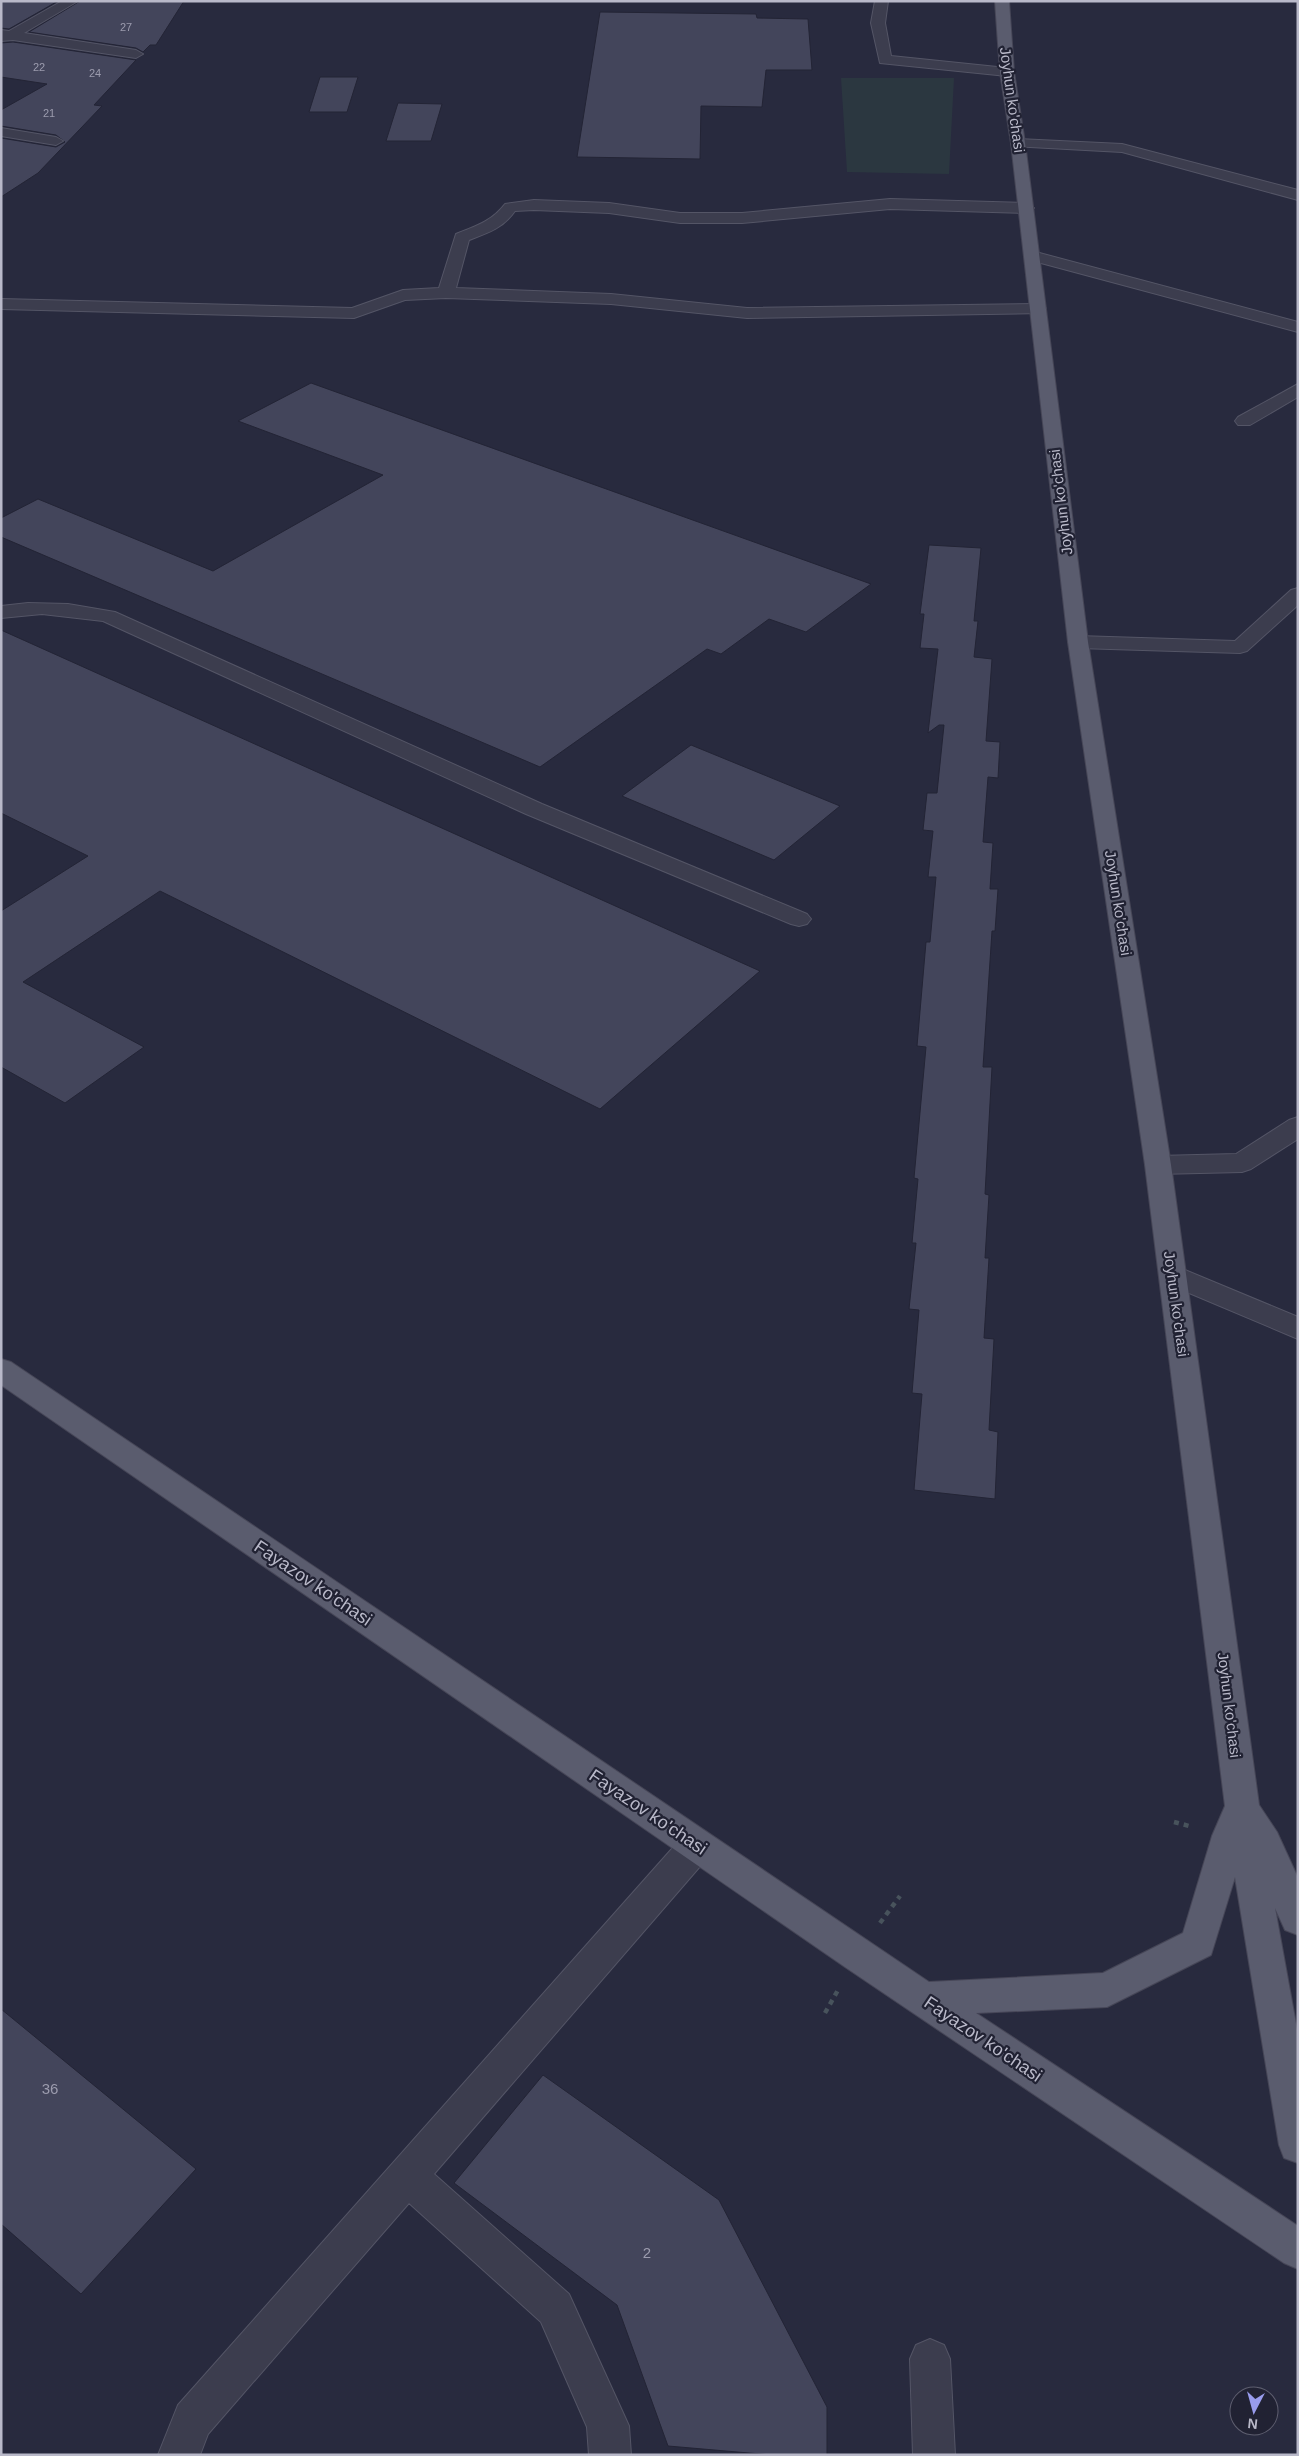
<svg xmlns="http://www.w3.org/2000/svg" width="1299" height="2456" viewBox="0 0 1299 2456" font-family="Helvetica,sans-serif">
  <rect width="100%" height="100%" fill="#282a3e"/>
  <path fill="#2b3740" d="M841,78h113l-5,96 -102,-2z"/>
  <path fill="#43455b" stroke="#232435" d="M1,1h57l-49,28 -8,-1z
    M80,1h104l-28,44h-6l-7,7 -7,-4 -107,-16z
    M600,12l156,2 1,4 51,1 4,51h-46l-4,37 -61,-1 -1,53 -123,-2z
    M13,42l123,18 -42,45 8,1 -64,67 -37,24v-59l55,9 9,-5 -9,-7 -55,-9v-16l46,-26 -46,-7v-34z
    M320,77h38l-11,35h-38z
    M398,103l44,1 -11,37h-45z
    M311,383l560,201 -65,48 -37,-13 -48,35 -14,-5 -167,118 -539,-230v-19l37,-19 175,72 170,-96 -145,-54z
    M929,545l52,3 -7,73h4l-4,36 18,2 -6,82 14,1 -2,36 -10,-1 -5,65 10,1 -3,46h8l-3,42h-3l-9,136h9l-7,127 4,1 -4,63h4l-5,80 10,1 -5,91 9,2 -3,67 -81,-9 8,-96 -10,-1 7,-83 -10,-1 7,-66h-4l6,-64 -4,-1 12,-131 -9,-1 9,-104h4l6,-65h-8l5,-46 -10,-1 4,-37h10l7,-68h-5l-11,8 10,-84 -18,-1 4,-34h-4z
    M1,630l759,341 -160,138 -440,-218 -137,91 121,65 -79,56 -64,-36v-156l87,-55 -87,-43z
    M691,745l149,61 -66,54 -152,-64z
    M1,2009l195,160 -115,125 -80,-70z
    M543,2075l176,125 108,207v48h-55l-104,-9 -51,-141 -163,-122z"/>
  <g fill="none" stroke-linecap="round" stroke-linejoin="round">
    <defs>
      <path id="minor" d="M62,1h16l-54,32 112,17 7,4 -7,4 -123,-18 -12,1v-11l8,1z
        M875,1h13l-3,22 6,33 116,12 7,4 -7,4 -127,-13 -9,-40z
        M1,128l55,9 7,4 -7,4 -55,-9z
        M1018,139l104,5 176,46v10l-176,-48 -109,-6 -2,-3z
        M890,199l136,4 8,5 -8,5 -136,-4 -148,14h-62l-71,-10 -75,-3 -19,1c-12,17 -27,22 -46,29l-13,48 155,6 136,14 291,-4 6,1 2,4 -2,4 -297,5 -136,-14 -165,-6 -41,2 -51,18 -353,-9v-10l351,9 51,-18 36,-2 17,-54c20,-8 36,-13 49,-30l29,-4 75,3 71,10h62z
        M1032,251l266,71v10l-272,-73 -2,-3z
        M1298,384v13l-48,28h-12l-3,-4 3,-4z
        M1298,588v17l-51,46 -7,2 -162,-5 -7,-2 -3,-4 3,-4 7,-2 157,5 56,-51z
        M28,603l40,1 47,8 427,192 265,110 4,5 -4,5 -8,2 -8,-2 -265,-110 -423,-193 -61,-7 -41,4v-12z
        M1298,1117v22l-47,30 -9,3 -84,2 -9,-3 -4,-6 4,-6 9,-3 78,-2 53,-34z
        M1173,1265l125,52v22l-135,-57 -4,-7 4,-7z
        M697,1830l12,4 5,11 -5,11 -275,318 135,120 60,132 2,29h-42l-2,-28 -46,-105 -132,-119 -201,231 -8,21h-42l20,-50 507,-571z
        M930,2339l14,6 6,14 5,96h-42l-3,-96 6,-14z"/>
      <path id="major" d="M995,1h14l5,71 11,71 63,499 83,523 88,640 18,27 21,46v57l-13,-5 -10,-22 23,127v128l-14,-5 -5,-13 -44,-268 -24,78 -104,52 -131,6 322,213v43l-14,-6 -439,-296 -844,-582v-26l10,3 918,620 174,-9 80,-40 29,-97 13,-30 -80,-641 -77,-523 -57,-499 -11,-71z"/>
    </defs>
    <use href="#minor" stroke="#545566" stroke-width="2"/>
    <use href="#major" stroke="#464657" stroke-width="2"/>
    <path stroke="#48535c" stroke-width="4.5" stroke-dasharray="5 5" stroke-linecap="butt" d="M1174,1822l19,5
      M880,1923l20,-27
      M825,2013l13,-23"/>
    <use href="#minor" fill="#3c3d4e" fill-rule="evenodd"/>
    <use href="#major" fill="#5a5c6e" fill-rule="evenodd"/>
  </g>
  <g text-anchor="middle" stroke-width="4.5" stroke-linejoin="round" paint-order="stroke">
    <g font-size="11" fill="#9c9cae">
      <text x="126" y="31">27</text>
      <text x="39" y="71">22</text>
      <text x="95" y="77">24</text>
      <text x="49" y="117">21</text>
    </g>
    <g font-size="15" fill="#b9b9c9" stroke="#212233">
      <text transform="translate(1012 100) rotate(82)" y="5">Joyhun ko'chasi</text>
      <text transform="translate(1061 502) rotate(-97)" y="5">Joyhun ko'chasi</text>
      <text transform="translate(1118 903) rotate(81)" y="5">Joyhun ko'chasi</text>
      <text transform="translate(1176 1304) rotate(82)" y="5">Joyhun ko'chasi</text>
      <text transform="translate(1229 1705) rotate(83)" y="5">Joyhun ko'chasi</text>
    </g>
    <g font-size="15" fill="#9c9cae">
      <text x="50" y="2094">36</text>
      <text x="647" y="2258">2</text>
    </g>
    <g font-size="18" fill="#b9b9c9" stroke="#212233">
      <text transform="translate(313 1583) rotate(34)" y="6">Fayazov ko'chasi</text>
      <text transform="translate(648 1812) rotate(34)" y="6">Fayazov ko'chasi</text>
      <text transform="translate(983 2039) rotate(34)" y="6">Fayazov ko'chasi</text>
    </g>
  </g>
  <rect width="1299" height="2456" fill="none" stroke="#b9b9c9" stroke-width="5"/>
  <g transform="translate(1254 2411) rotate(186)"><circle r="24" fill="#212233" stroke="#5e5e6f"/>
  <path d="M0-4L9 19L0 12L-9 19Z" fill="#999ced"/>
  <text y="-8" font-size="14" font-weight="bold" text-anchor="middle" fill="#b9b9c9">N</text>
  </g>
</svg>
